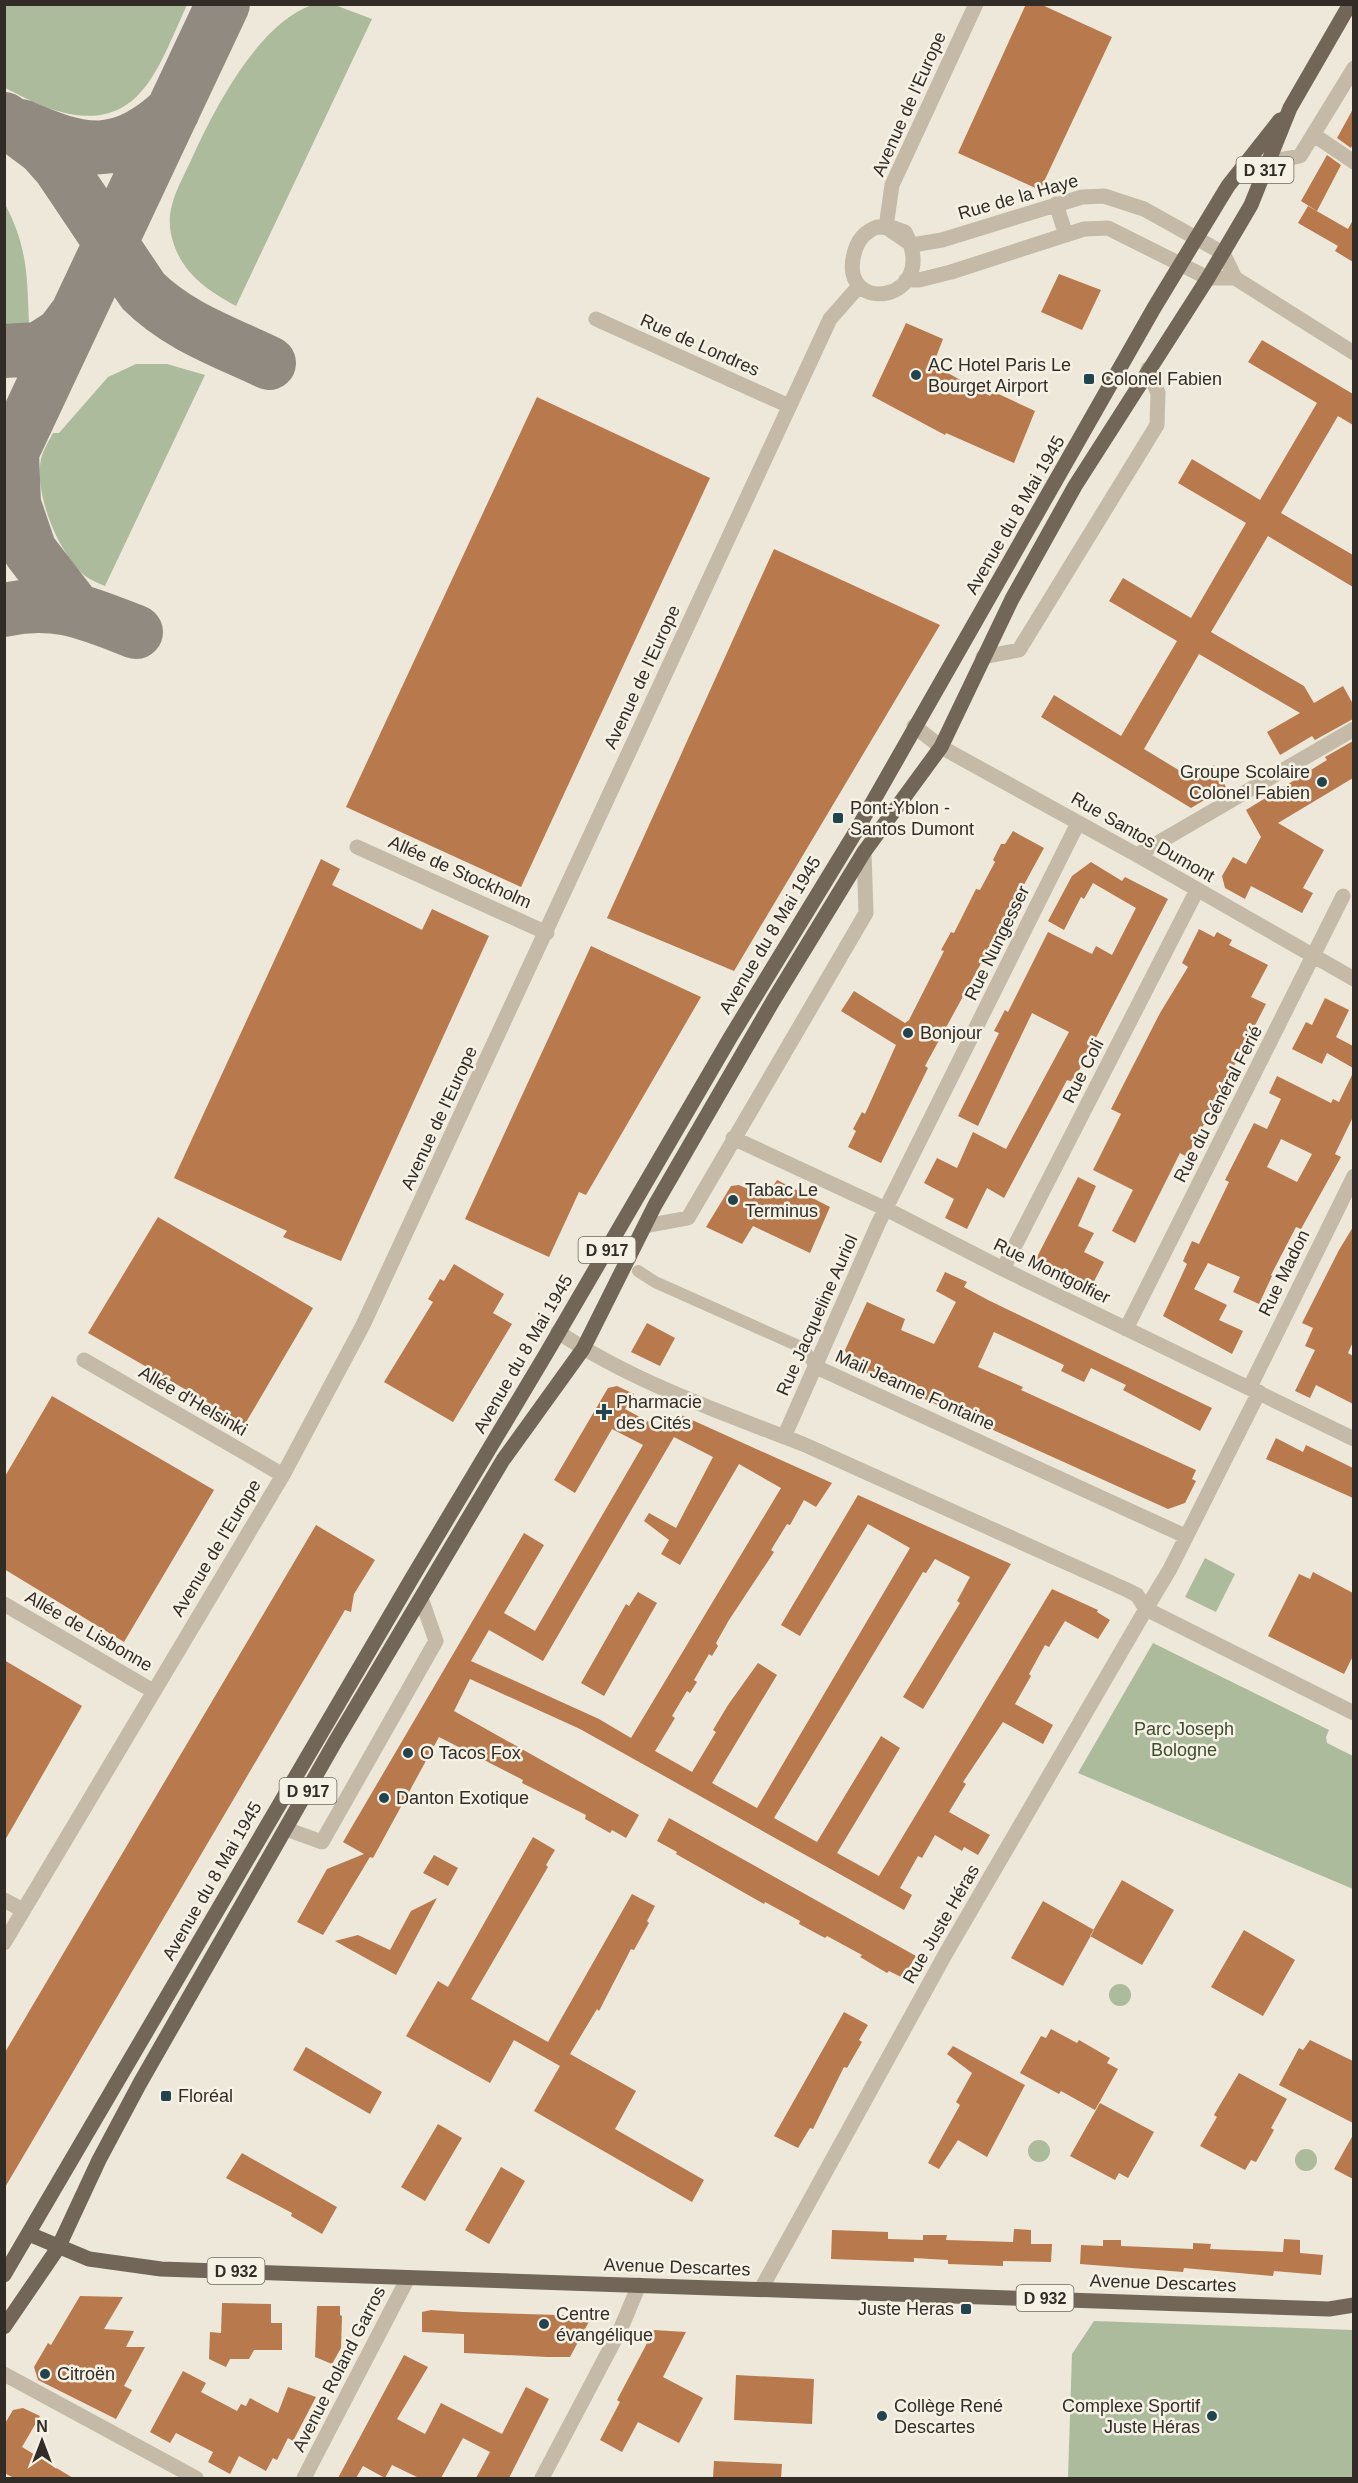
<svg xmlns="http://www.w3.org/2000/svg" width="1358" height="2483" viewBox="0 0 1358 2483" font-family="Arial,sans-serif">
  <rect width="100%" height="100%" fill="#eee8da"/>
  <path fill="#abbb9b" d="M5,4h182v1c-30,64 -47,133 -136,104 -16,-5 -31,-14 -46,-21z
    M312,5h23l37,14 -136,287c-31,-17 -57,-35 -65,-72 -6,-28 11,-53 22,-78 22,-48 66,-133 119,-151z
    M5,204c23,44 22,72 24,120l-19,3 -6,-2z
    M136,364h31l38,11 -100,211c-7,-3 -15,-6 -21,-11 -26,-23 -50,-81 -43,-116 2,-9 8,-18 12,-26h6l49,-56z
    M1205,1558l30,16 -19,38 -31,-15z
    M1153,1643l176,87 -3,7 1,6 26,13v133l-275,-116z
    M1109 1995a11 11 0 1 1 22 0a11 11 0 1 1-22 0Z
    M1028 2151a11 11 0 1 1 22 0a11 11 0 1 1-22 0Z
    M1295 2160a11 11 0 1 1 22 0a11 11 0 1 1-22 0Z
    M1094,2321l259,9v148h-285l4,-124z"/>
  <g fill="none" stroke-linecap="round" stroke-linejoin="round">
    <path stroke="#908a80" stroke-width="54" d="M4,119l39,29 16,18 84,125c35,35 82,51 126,72
      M21,126c61,27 99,35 152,-15
      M4,351l35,-2 23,-15 15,-20
      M12,453l2,51 16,47 44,57
      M4,469l219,-465
      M4,610c52,-12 85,4 132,22"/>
  </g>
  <path fill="#b8794d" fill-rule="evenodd" d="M1026,4h14l72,33 -72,153 -82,-37z
    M1353,109v35l-2,4 -14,-10z
    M1327,155l14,10 -24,46 -16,-10z
    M1308,206l40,23 5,-9v42l-18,-11 3,-5 -40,-23z
    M1059,274l42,16 -19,40 -41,-18z
    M906,323l37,16 -10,26 57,31 2,-5 43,20 -21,52 -68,-30 -1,2 -73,-39z
    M1262,340l91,54v31l-15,-9 -57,97 72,42v32l-85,-51 -57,96 93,54 10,17 29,-17 10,18v15l-38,21 -3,-4 -32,19 -13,-23 33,-19 -101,-59 -55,95 46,28 24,-12 12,22 -35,21 -150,-91 13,-22 67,41 56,-95 -68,-40 14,-23 68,40 55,-95 -68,-40 14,-24 68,41 57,-97 -69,-41z
    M537,397l173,81 -189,409 -175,-80z
    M774,549l166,76 -206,346 -127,-53z
    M1353,741v37l-75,45 46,27 -21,38 10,5 -11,20 -51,-27 -6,13 -20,-11 -3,-12 11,-19 13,7 15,-27 -15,-27 81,-50 -2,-3z
    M1013,831l31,17 -119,218 3,2 -47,95 -33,-16 8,-16 -3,-2 9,-17 3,2 31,-69 -55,-34 13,-20 51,32 4,-3 35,-69 -3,-1 10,-18 3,1 22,-44 4,1 15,-28 -2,-2 8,-16h4z
    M321,859l19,10 -8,16 90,45 10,-21 57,27 -148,325 -58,-24 4,-6 -113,-53z
    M1091,862l31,19 3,-4 43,22 -95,183 -6,-2 -63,118 -17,-10 -20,41 -22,-11 9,-19 -30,-16 13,-25 20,10 16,-36 33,17 63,-117 -37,-19 -54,113 -20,-10 41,-83 -5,-2 11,-21 3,2 40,-80 44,22 4,-8 16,9 24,-47 -43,-25 -9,16 -3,-2 -17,33 -16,-9 24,-45z
    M1199,929l15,8 3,-5 15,8 -3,5 39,20 -17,32 15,7 -79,153 -7,-4 -45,90 -23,-12 21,-41 -40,-20 28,-56 -10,-5 49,-96 28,-46 -6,-4z
    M591,946l110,51 -115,198 -7,-3 -30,65 -84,-38z
    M1325,998l24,12 -13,27 17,9v22l-26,-15 -5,11 -30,-15 14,-27 6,3z
    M1353,1073v44l-18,37 6,3 -40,72 -5,-2 -25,48 1,1 -13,28 -26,-12 7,-15 -32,-14 -14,26 33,16 -8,15 24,11 -11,23 -69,-38 24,-52 -4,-3 9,-20 7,3 30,-62 -4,-2 29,-57 13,6 14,-30 -12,-6 8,-17 54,27 2,-4 6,3zM1281,1139l31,15 -15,28 -30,-15z
    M1078,1177l18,9 -18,40 16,7 -10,19 20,10 -14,27 -54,-30z
    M777,1180l53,27 -20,46 -57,-27 -11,18 -36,-17 25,-41 8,-1 27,12z
    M158,1217l155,91 -68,116 -157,-91z
    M1353,1227v115l-5,11 5,3v48l-37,-19 -6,13 -15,-7 20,-41 -10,-4 8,-18 -11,-5 37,-73z
    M454,1264l50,30 -11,19 19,11 -59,98 -69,-40 49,-80 -5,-3 12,-20 4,2z
    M945,1272l22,10 -3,5 24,13 224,108 -12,23 -77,-41 3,-5 -35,-17 -7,14 -23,-11 3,-6 -70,-33 -16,35 45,20 -2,3 175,80 -4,9 4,2 -11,22 -17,6 -317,-143 -6,-16 22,-48 38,17 -4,11 33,14 22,-42 -20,-11z
    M647,1323l28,15 -15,28 -29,-14z
    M617,1386l17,8 -9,15 37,20 8,-13 8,4 3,-5 151,68 -16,24 -12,-7 -14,25 -3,-1 -16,26 3,2 -45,68 -13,23 2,3 -6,10 -3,-2 -15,26 3,2 -7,11 -3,-2 -15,25 3,2 -20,33 37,21 24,-40 -3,-2 15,-25 30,-42 19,12 -65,108 45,25 153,-260 -42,-24 -68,112 -19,-11 77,-130 153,69 -88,145 -20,-12 57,-94 -3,-2 13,-24 -35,-18 -9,14 -3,-1 -149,246 43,24 64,-106 19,12 -63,105 42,23 173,-287 46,21 -1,2 13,8 -12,19 -33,-18 -16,26 -4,-2 -16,29 2,2 -16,28 38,21 -10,19 -40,-22 -40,60 3,2 -17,28 41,23 -12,20 -14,-8 -2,4 -27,-16 -13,23 -4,-2 -18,32 12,7 -8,15 -324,-181 -110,-50 -16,32 185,104 -13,23 -14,-8 -2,3 -25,-14 1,-4 -64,-32 1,-3 -84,-43 -66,121 -3,-1 -47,78 -26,-13 30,-53 37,-15 -21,-12 181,-309 20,12 -40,68 31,18 108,-186 -31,-16 -37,64 -21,-13 54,-92zM674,1437l39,20 -37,71 -27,-15 -5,8 25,19 -8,14 19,11 59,-101 42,24 -150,250 -32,-19 -128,-58 18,-31 54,31z
    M52,1396l162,94 -90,152 -120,-73v-91z
    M1276,1438l27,14 3,-7 47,23v30l-87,-39z
    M316,1525l59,35 -21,34 -3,18 -6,-2 -341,579v-135z
    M1313,1572l40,21v63l-9,18 -76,-38 31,-62 11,5z
    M638,1592l19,11 -53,93 -23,-13 45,-79 3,2z
    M4,1660l78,46 -78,136z
    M669,1818l247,138 -13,22 -14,-7 -2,2 -27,-16 2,-2 -35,-19 -2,2 -26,-14 1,-3 -35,-19 -1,2 -88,-50 1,-2 -20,-11z
    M533,1837l22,13 -9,15 2,2 -77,132 77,43 84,-148 23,12 -8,15 2,2 -15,27 -3,-1 -32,62 -2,-2 -27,45 66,37 -21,38 89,51 -12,22 -158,-91 26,-45 -46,-26 -24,43 -84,-47 32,-55 10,6z
    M434,1855l24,13 -10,18 -25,-13z
    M1122,1880l52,30 -32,55 -52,-29z
    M437,1898l-41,77 -61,-34 23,-6 32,15 21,-39z
    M1043,1901l51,29 -31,56 -52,-28z
    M1244,1930l51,30 -32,56 -52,-29z
    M844,2012l24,13 -9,15 3,2 -15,26 -3,-1 -31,62 -3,-1 -12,20 -24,-12z
    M1051,2029l26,14 2,-3 31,18 -3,5 11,6 -23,41 -34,-19 -2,3 -39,-21 21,-37 5,2z
    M1310,2040l43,21v62l-74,-38 20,-37 4,2z
    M953,2046l72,39 -38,72 -29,-17 -19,29 -11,-6 32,-58 -4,-3 16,-29 -25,-19z
    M306,2047l76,45 -12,22 -77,-44z
    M1239,2073l48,26 -16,29 3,2 -18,32 -5,-2 -6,10 -45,-24 17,-29 -3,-2z
    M1100,2103l54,29 -26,46 -9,-5 -4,7 -45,-24z
    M438,2124l24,14 -37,63 -24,-14z
    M1353,2135v44l-19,-10z
    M242,2153l95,54 -15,27 -31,-18 1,-3 -66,-35z
    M501,2167l24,14 -36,63 -24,-14z
    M1014,2229l17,1v14h21l-1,18 -48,-1v5l-55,-2v-4l-34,-2v4l-83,-3 1,-29 56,2v7l35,1v-5h24l-1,5 67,2z
    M1284,2239l16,1v13l23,2 -2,20 -47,-4 -1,5 -89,-8 -1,4 -103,-8 1,-19 22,1v-6h18v6l72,3v-6l18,1 -1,5 73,3z
    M80,2296l43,1 -19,32 30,2 -8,16h19l-21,39 8,4 -16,29 -78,-39 -4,-13 14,-24 3,2z
    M222,2303l49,1v19h11v27h-28l-5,9h-19l-4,8 -17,-8 1,-27 11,1z
    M317,2306h23v9l2,1 -1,32 -9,16 -17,-7z
    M431,2310l32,2 129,4 -22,41h-23l-83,-4v-19l-42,-2v-20z
    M654,2330l32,2 -23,45 40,21 -24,45 -41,-21 -16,30 -22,-12 20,-38 -3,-2z
    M404,2355l24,12 -31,52 28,15 16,-31 61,31 24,-47 23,12 -40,79h-33l14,-26 -27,-14 -22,40h-22l-27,-13 -7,13 -22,-12 -7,12h-18z
    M183,2371l23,12 -5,9 36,19 4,-7 5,2 4,-8 28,15 10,-26 28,10 -23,44 -5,-3 -11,22 -4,-2 -7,13 -27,-15 -9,18 -22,-12 5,-10 -37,-19 -6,10 -20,-11z
    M736,2375l78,4 -2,45 -78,-4z
    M23,2408l17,8 -18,31 51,31h-59l-8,-4 -2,3v-52l9,-15z
    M714,2461l68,3 -1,14h-68z"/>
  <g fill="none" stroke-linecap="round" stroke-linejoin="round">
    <path stroke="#c5b9a7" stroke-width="12" d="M638,1271l17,11 148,66 13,19"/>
    <path stroke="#c5b9a7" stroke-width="15" d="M976,4l-84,181 -6,42 26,18 30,-5 140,-43 22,-1 40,13 79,44 12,25
      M1314,135l40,27
      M1268,162l32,-6 54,-88
      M1056,204l10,31
      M877,227l17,1 11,4c37,70 -67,85 -51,22 3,-13 10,-22 23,-27z
      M906,280h13l32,-8 133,-43 24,-1 100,50h27l119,75
      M596,319l193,87
      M983,657l36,-7 138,-225 1,-32 -10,-24
      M914,726l27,21 196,108 217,124
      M357,847l190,86
      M1137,855l217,-126
      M733,1138l153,71 117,60 351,170
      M645,1226l43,-8 178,-305 -2,-61
      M1003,1269l194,-379
      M1126,1329l217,-433
      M558,1332c75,50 162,80 245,112l322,145 12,6 9,14 -200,344 -185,336
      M84,1360l199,115
      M816,1367l369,169
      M1250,1387l104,-211
      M1259,1392l-89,177 -24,40 208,104
      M784,1437l94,-213 200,-401
      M4,1604l149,87
      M286,1829l36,13 114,-201 -15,-43
      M4,1900l19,10
      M4,1943l279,-468 80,-150 467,-1006 29,-33
      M4,2374l192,104
      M304,2478l104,-200
      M542,2478l79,-150 18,-43"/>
    <path stroke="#726659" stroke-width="15" d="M29,2234l60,25 72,10 1168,40 25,-4
      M4,2275l408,-697 134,-224 184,-316 125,-205 299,-525 74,-122 52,-66
      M4,2327l54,-79 41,-88 41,-77 195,-341 168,-282 80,-111 72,-144 118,-204 91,-149 77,-105 71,-148 63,-113 133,-208 43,-73 39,-97 60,-104"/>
  </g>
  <g fill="#21444f" stroke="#f6f1e5" stroke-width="2">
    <circle cx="916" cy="375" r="6"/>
    <rect x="1083" y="373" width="12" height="12" rx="3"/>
    <circle cx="1322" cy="782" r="6"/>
    <rect x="832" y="812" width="12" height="12" rx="3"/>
    <circle cx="908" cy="1033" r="6"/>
    <circle cx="733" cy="1200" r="6"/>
    <path d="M601 1403h6v6h6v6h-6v6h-6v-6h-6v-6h6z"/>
    <circle cx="408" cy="1753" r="6"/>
    <circle cx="384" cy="1798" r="6"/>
    <rect x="160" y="2090" width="12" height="12" rx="3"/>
    <rect x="960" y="2303" width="12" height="12" rx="3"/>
    <circle cx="544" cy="2324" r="6"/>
    <circle cx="45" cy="2374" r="6"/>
    <circle cx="882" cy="2416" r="6"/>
    <circle cx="1212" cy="2416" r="6"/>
  </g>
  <g text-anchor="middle" stroke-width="5" stroke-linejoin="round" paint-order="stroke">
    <g fill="#f6f1e5" stroke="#6d6760" stroke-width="1.5">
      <rect x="1236.5" y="157" width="57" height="26" rx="4.5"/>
      <rect x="578.5" y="1237" width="57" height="26" rx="4.5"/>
      <rect x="279.5" y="1778" width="57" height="26" rx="4.5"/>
      <rect x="207.5" y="2258" width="57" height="26" rx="4.5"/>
      <rect x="1016.5" y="2285" width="57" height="26" rx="4.5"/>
    </g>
    <g font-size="16" font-weight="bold" fill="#322c27">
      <text x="1265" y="176">D 317</text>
      <text x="607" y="1256">D 917</text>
      <text x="308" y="1797">D 917</text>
      <text x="236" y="2277">D 932</text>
      <text x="1045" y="2304">D 932</text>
    </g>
    <g font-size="18" fill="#322c27" stroke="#f6f1e5">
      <text transform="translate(909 104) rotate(-66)" y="6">Avenue de l'Europe</text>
      <text transform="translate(1018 197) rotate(-16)" y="6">Rue de la Haye</text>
      <text transform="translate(700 345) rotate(24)" y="6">Rue de Londres</text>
      <text transform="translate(1015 515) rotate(-60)" y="6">Avenue du 8 Mai 1945</text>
      <text transform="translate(642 677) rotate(-65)" y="6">Avenue de l'Europe</text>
      <text transform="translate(1143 837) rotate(30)" y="6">Rue Santos Dumont</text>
      <text transform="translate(460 872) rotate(24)" y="6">Allée de Stockholm</text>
      <text transform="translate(770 935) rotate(-59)" y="6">Avenue du 8 Mai 1945</text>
      <text transform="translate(997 943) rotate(-64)" y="6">Rue Nungesser</text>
      <text transform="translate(1083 1071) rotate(-63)" y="6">Rue Coli</text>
      <text transform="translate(1218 1104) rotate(-63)" y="6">Rue du Général Ferié</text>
      <text transform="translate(439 1118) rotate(-65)" y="6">Avenue de l'Europe</text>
      <text transform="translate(1052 1271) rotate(26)" y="6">Rue Montgolfier</text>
      <text transform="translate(1284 1273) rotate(-64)" y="6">Rue Madon</text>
      <text transform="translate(817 1315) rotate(-66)" y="6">Rue Jacqueline Auriol</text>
      <text transform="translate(523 1354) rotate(-60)" y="6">Avenue du 8 Mai 1945</text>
      <text transform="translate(915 1390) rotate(24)" y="6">Mail Jeanne Fontaine</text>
      <text transform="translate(193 1401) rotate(30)" y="6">Allée d'Helsinki</text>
      <text transform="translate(216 1548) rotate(-59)" y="6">Avenue de l'Europe</text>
      <text transform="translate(89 1631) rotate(30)" y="6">Allée de Lisbonne</text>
      <text transform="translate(212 1881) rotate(-60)" y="6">Avenue du 8 Mai 1945</text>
      <text transform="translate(941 1924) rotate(-60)" y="6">Rue Juste Héras</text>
      <text transform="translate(677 2267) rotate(2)" y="6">Avenue Descartes</text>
      <text transform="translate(1163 2283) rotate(2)" y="6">Avenue Descartes</text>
      <text transform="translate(339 2369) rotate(-63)" y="6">Avenue Roland Garros</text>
    </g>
    <g font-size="18" fill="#322c27" stroke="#f6f1e5" text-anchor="start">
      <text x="928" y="371">AC Hotel Paris Le<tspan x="928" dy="21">Bourget Airport</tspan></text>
      <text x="1101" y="385">Colonel Fabien</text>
      <text x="1310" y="778" text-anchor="end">Groupe Scolaire<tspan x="1310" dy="21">Colonel Fabien</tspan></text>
      <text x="850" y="814">Pont-Yblon -<tspan x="850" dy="21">Santos Dumont</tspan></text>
      <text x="920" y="1039">Bonjour</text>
      <text x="745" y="1196">Tabac Le<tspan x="745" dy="21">Terminus</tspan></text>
      <text x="616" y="1408">Pharmacie<tspan x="616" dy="21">des Cités</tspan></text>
      <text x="420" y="1759">O Tacos Fox</text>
      <text x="396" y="1804">Danton Exotique</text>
      <text x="178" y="2102">Floréal</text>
      <text x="954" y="2315" text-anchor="end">Juste Heras</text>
      <text x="556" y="2320">Centre<tspan x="556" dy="21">évangélique</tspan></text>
      <text x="57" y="2380">Citroën</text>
      <text x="894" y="2412">Collège René<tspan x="894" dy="21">Descartes</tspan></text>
      <text x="1200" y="2412" text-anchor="end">Complexe Sportif<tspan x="1200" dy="21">Juste Héras</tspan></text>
    </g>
    <g font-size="18" fill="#3c4d2d" stroke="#f6f1e5">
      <text x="1184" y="1735">Parc Joseph<tspan x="1184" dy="21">Bologne</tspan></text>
    </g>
  </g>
  <rect width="1358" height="2483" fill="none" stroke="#322c27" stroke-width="12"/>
  <g transform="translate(42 2441)" stroke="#f6f1e5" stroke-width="4.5" paint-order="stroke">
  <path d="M0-4.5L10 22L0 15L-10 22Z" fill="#322c27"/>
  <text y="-9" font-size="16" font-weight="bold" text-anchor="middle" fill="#322c27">N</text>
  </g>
</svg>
